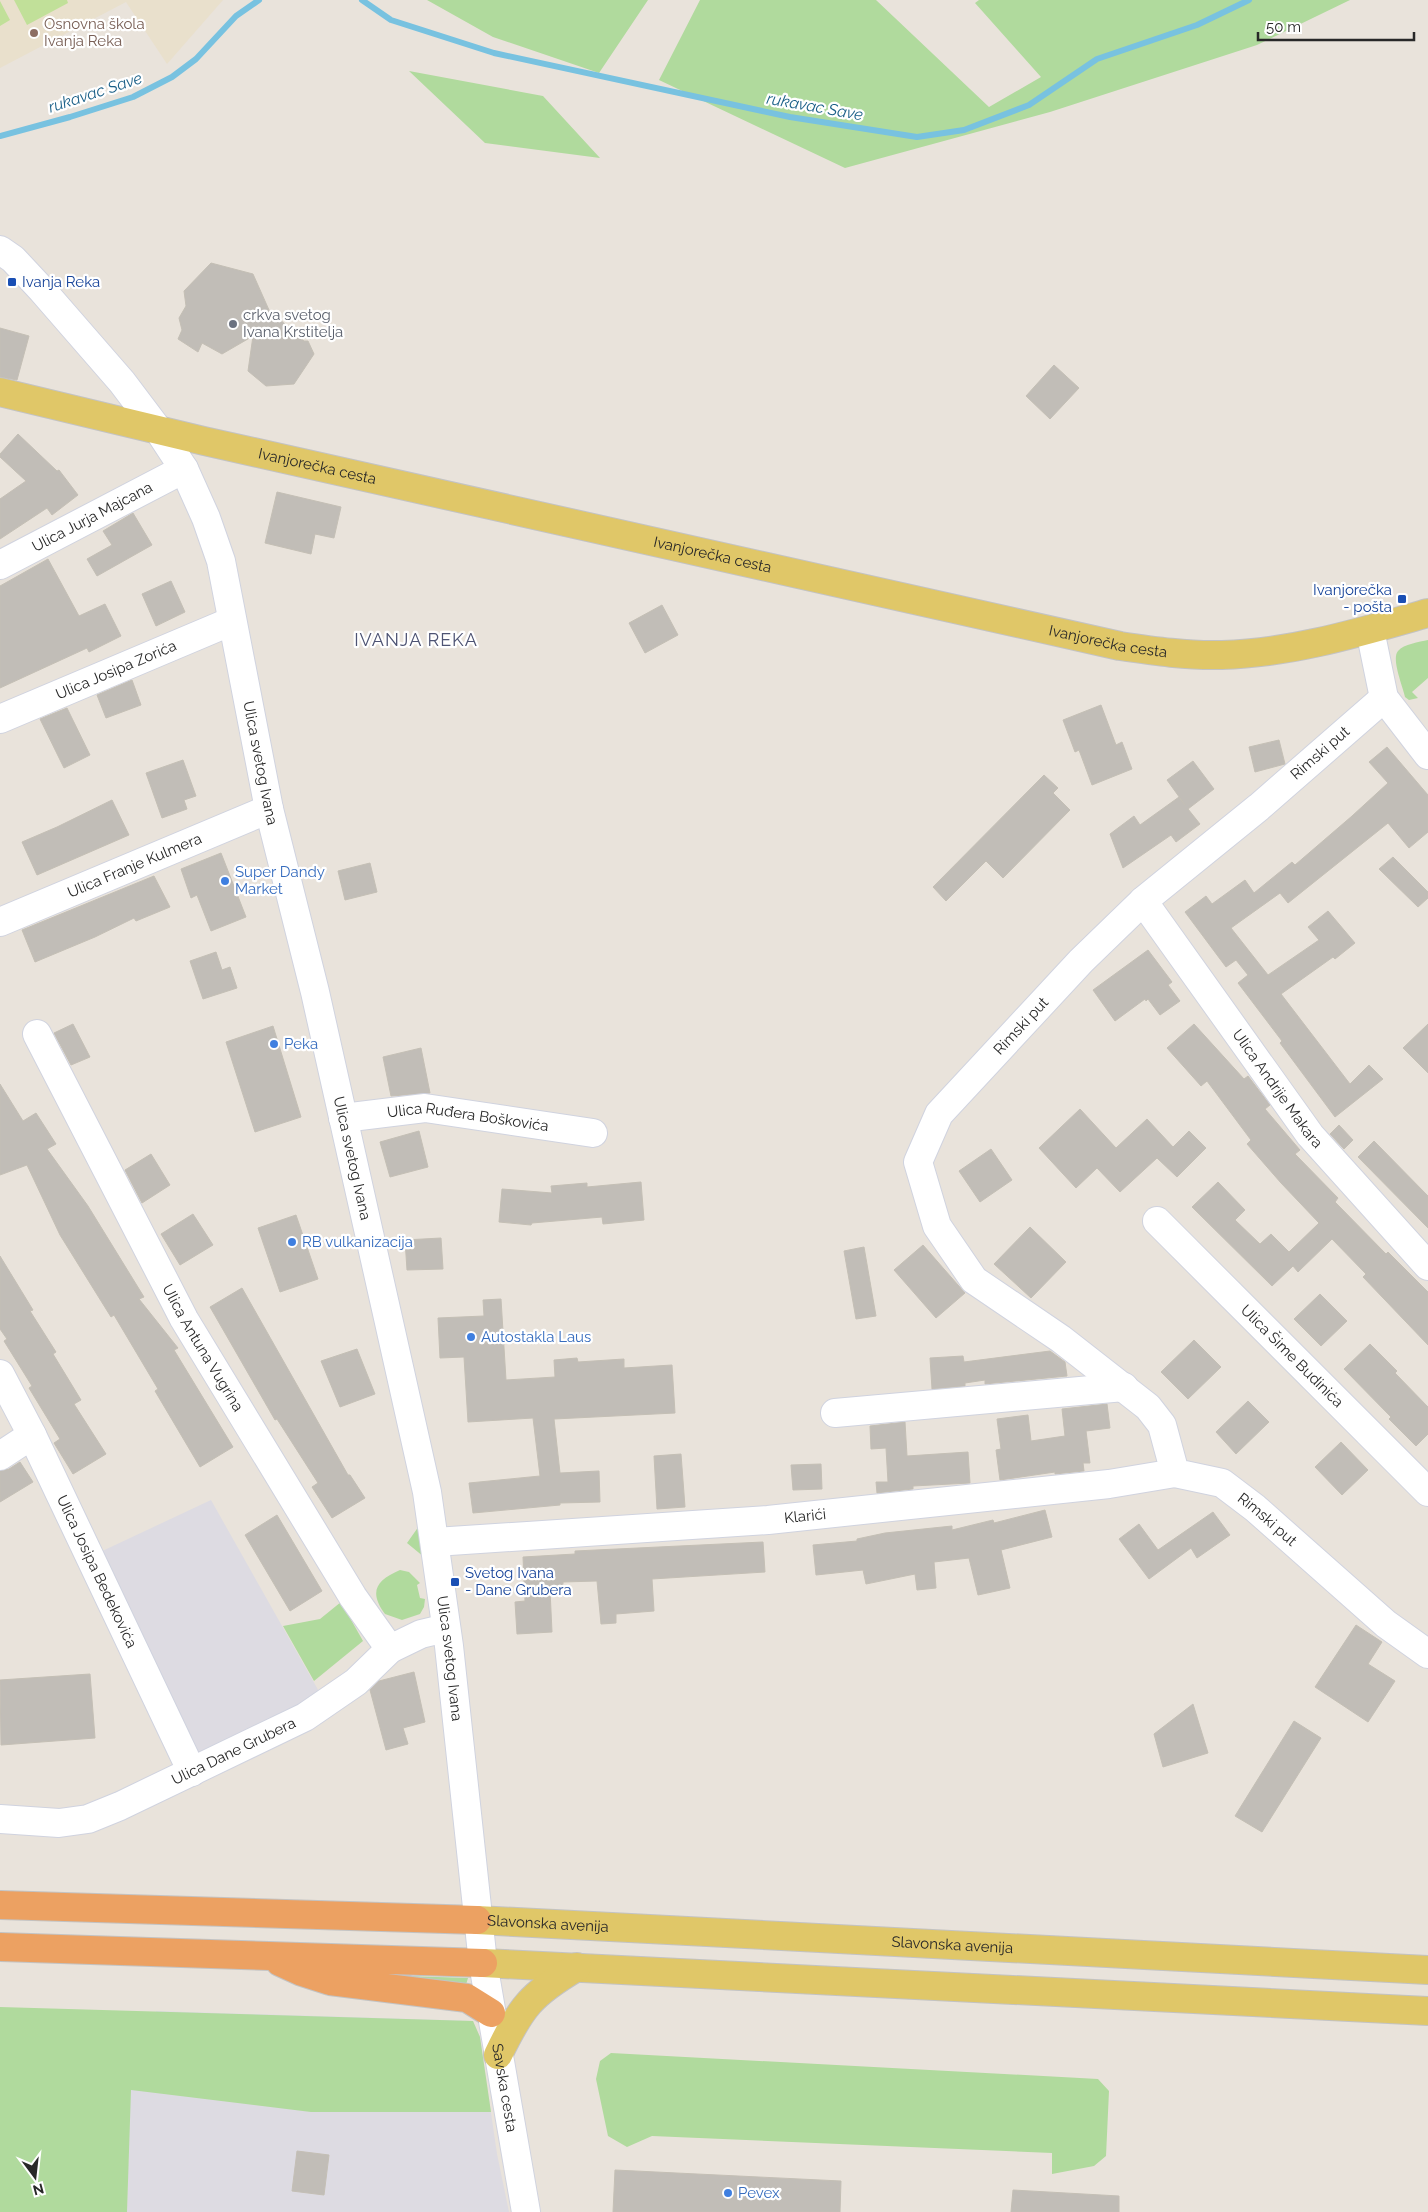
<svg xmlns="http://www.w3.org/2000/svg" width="1428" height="2212" viewBox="0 0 1428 2212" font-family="Raleway,sans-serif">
  <rect width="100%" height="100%" fill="#e9e3db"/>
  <path fill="#dddbe2" d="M211,1500l110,195 -117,59 -11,1 -97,-201z
    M156,2011l317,10 7,16 17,117 12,58h-382l3,-122z"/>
  <path fill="#e9e0cc" d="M0,0h223l-56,64 -41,-62 -126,66z"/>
  <path fill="#b0da9d" d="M427,0h221l-49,73 -106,-36z
    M700,0h176l113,107 52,-30 -66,-74 4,-3h371l-93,45 -207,67 -205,56 -186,-88z
    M409,71l134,25 57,62 -115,-15z
    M1428,640v38l-16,14 6,6 -9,2 -4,-3c-2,-10 -14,-38 -7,-46 6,-7 21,-9 30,-11z
    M419,1526l5,31 -17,-14z
    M400,1570l9,2 11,11 -3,2 3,13 5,1 -1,8 -4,7 -18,6 -17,-6c-17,-23 -8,-34 15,-44z
    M341,1602l22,39 -49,40 -31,-55 37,-7z
    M344,1974l124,4 -3,10z
    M0,2007l473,14 7,16 11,75h-180l-180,-22 -4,122h-127z
    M611,2053l487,26 11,12 -3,65 -12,10 -42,8v-21l-400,-17 -25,11 -19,-11 -12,-57 4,-18z"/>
  <path fill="#c1e099" d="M14,0h53l1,3 -41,22z
    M0,1l10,19 -10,6z"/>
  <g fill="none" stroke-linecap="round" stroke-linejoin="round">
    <path stroke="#78c2e0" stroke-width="6" d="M362,0l29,20 103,33 296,64 127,20 47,-7 65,-25 68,-46 100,-34 52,-25
      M0,136l70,-19 63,-20 39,-20 24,-18 40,-43 23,-16"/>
  </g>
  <path fill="#c1bdb7" stroke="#c4bfb5" d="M211,263l42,11 16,36 35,31h4l6,13 -20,30 -28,2 -18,-15 5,-35 -31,18 -20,-11 -4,9 -20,-13 4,-9 -3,-12 7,-12 -2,-15z
    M0,328l29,8 -12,44 -17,-3z
    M1054,365l25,23 -29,31 -24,-23z
    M18,434l39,37 2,-1 19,25 -26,20 -5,-7 -47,31v-40l26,-18 -26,-24v-3z
    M277,492l64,15 -7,31 -19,-4 -4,20 -46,-11z
    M133,513l19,32 -55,31 -10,-17 25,-14 -9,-14z
    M48,559l31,57 26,-12 16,32 -32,16 -2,-4 -87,40v-102z
    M171,581l14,31 -29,14 -14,-32z
    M662,605l16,30 -33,18 -16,-30z
    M132,680l9,25 -35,13 -9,-23z
    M1101,705l15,40 6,-3 10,27 -40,16 -13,-35 -4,2 -12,-32z
    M67,708l23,47 -26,13 -24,-49z
    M1279,740l6,24 -30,8 -6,-25z
    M1387,747l41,48v37l-19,16 -21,-25 -100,80 -8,-10 -49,35 37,47 51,-35 -11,-13 20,-16 27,32 -20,16 -2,-2 -52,37 69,90 19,-19 14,14 -48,38 -55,-74 2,-2 -44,-58 10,-8 -12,-15 -10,7 -41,-55 21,-16 6,8 33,-24 9,13 38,-31 3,3 57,-49 36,-33 -19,-21z
    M183,760l13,36 -12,4 3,9 -25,9 -16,-45z
    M1193,761l21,28 -26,20 12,15 -24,18 -5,-7 -48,33 -13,-34 24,-18 6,9 39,-28 6,8 -18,-25z
    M1044,775l14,13 -5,5 17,17 -67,68 -17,-17 -40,40 -13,-14z
    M112,800l17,35 -92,40 -15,-33 35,-15z
    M221,853l25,64 -35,14 -14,-36 -6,3 -10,-29z
    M1393,857l35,35v6l-10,9 -39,-38z
    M370,863l7,29 -32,8 -7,-29z
    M154,876l16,31 -34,14 -2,-3 -39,19 -60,25 -13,-32z
    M1148,950l24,32 -4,3 12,16 -20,14 -12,-16 -2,2 -1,-2 -30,22 -22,-31z
    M216,952l6,18 8,-3 7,21 -34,11 -13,-38z
    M73,1024l17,33 -19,8 -17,-32z
    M1194,1024l50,55 4,-3 22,29 -5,4 35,41 -5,4 43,44 -3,4 51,52 2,-2 40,40v53l-65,-68 3,-3 -34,-35 -34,33 -5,-6 -21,20 -80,-79 26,-25 27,28 -10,10 25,24 11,-10 18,18 30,-29 -38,-40 -34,-39 4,-4 -44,-59 -6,5 -34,-38z
    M1428,1024v49l-25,-25z
    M273,1026l28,91 -46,15 -29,-90z
    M421,1048l9,45 -39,3 -8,-39z
    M0,1084l23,37 13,-8 20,31 -9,5 41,57 56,91 -5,2 39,49 -4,2 59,97 -33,20 -45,-76 3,-2 -44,-74 -3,2 -51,-82 -33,-70 -27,10z
    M1080,1109l36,39 31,-29 26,28 16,-16 17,17 -29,29 -20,-19 -37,34 -23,-24 -21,20 -37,-40z
    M1339,1125l14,15 -9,9 -14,-15z
    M419,1131l9,36 -38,10 -10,-35z
    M1374,1141l54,55v32l-70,-71z
    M991,1149l21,31 -32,22 -21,-31z
    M151,1154l19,31 -28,18 -17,-33z
    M641,1182l3,38 -41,4 -1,-7 -70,6 -1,2 -32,-3 3,-33 50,4 -1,-7 36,-3v4z
    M193,1214l20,31 -33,20 -19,-31z
    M296,1215l22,64 -38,13 -22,-64z
    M1030,1227l36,35 -35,36 -37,-34z
    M441,1238l2,31 -36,1 -2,-30z
    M923,1245l42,48 -29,25 -42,-48z
    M864,1247l12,69 -20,3 -12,-68z
    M0,1256l33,54 -3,1 26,41 -3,2 28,46 -7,4 32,50 -33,20 -19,-31 6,-4 -31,-51 3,-2 -28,-45 3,-2 -7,-10z
    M242,1288l106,187h2l15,23 -33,20 -20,-31 6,-4 -41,-64 -2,1 -65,-113z
    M1320,1294l27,27 -26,25 -27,-27z
    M501,1299l5,81 49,-3 -1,-17 23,-2 1,4 46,-3v9l48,-3 3,48 -121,6 6,54 39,-2 1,31 -40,1v2l-87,8 -4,-30 71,-7 -7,-58 -65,4 -4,-65 -24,1 -2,-40 46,-2 -1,-16z
    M1194,1340l27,27 -33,32 -27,-27z
    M1370,1344l27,27 -2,2 33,34v27l-12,12 -27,-27 2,-2 -47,-48z
    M357,1349l18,45 -35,13 -19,-46z
    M1050,1351l15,11 2,14 -82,8v-4l-20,3v3l-33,3 -2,-31 33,-2 1,6z
    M1248,1401l21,21 -33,32 -20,-22z
    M1107,1404l3,24 -24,3 4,32h-7l1,8 -29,3v-2l-55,8 -4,-30 5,-1 -4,-30 31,-4 3,26 34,-5 -3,-27z
    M905,1422l2,34 61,-4 2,31 -57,3v3l-36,4 -1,-11h12l-2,-34 -15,1 -1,-23z
    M1341,1442l27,28 -26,25 -27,-28z
    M681,1454l4,53 -28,2 -3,-53z
    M20,1462l13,20 -33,20v-31l9,-2z
    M821,1464l1,25 -29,1 -2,-25z
    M1045,1510l7,27 -51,13 9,38 -32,7 -9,-37 -35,4 2,26 -19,2 -2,-16 -49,10 -3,-14 -47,5 -3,-30 44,-4v-2l28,-6 67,-7v4l41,-10 1,3z
    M1213,1512l17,23 -33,23 -6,-10 -42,31 -30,-40 20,-15 19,26z
    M277,1515l45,76 -32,20 -45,-76z
    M763,1542l2,30 -113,7 2,32 -38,3v9l-15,1 -4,-43 -34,1v7l-13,1 2,42 -35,2 -2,-32 10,-1 -2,-44 52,-3v-3z
    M1356,1625l26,17 -14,22 27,17 -27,41 -53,-35z
    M414,1672l11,50 -22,6 5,16 -22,6 -16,-60 9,-9z
    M90,1674l5,64 -94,7 -1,-65z
    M1193,1704l15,49 -45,14 -9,-33z
    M1294,1721l27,17 -59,94 -27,-16z
    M297,2151l32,4 -5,40 -32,-4z
    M615,2170l226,11 -1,31h-227z
    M1013,2190l106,6v16h-108z"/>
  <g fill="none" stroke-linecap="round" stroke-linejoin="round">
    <defs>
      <g id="minor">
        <path id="s1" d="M0,250l13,9 29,31 80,92 37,49 25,38 22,49 15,43 48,248 46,183 112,500 22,154 34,317 43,249"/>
        <path id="s2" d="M0,565l184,-96"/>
        <path d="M1370,630l14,68 44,57"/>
        <path id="s3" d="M1384,698l-125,109 -116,94 -62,60 -142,153 -21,48 19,64 37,54 87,59 87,68 14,18 13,48 47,10 33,25 131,116 42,30"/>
        <path id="s4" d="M0,719l232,-98"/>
        <path id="s5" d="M1143,901l167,234 118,131"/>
        <path id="s6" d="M0,922l269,-113"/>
        <path id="s7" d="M37,1034l147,285 169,278 37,52"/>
        <path id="s8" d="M343,1118l82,-10 168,25"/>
        <path id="s9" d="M1157,1221l271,271"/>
        <path id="s10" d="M0,1374l32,61 160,337"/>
        <path d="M835,1413l289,-26"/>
        <path d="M0,1456l32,-21"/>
        <path id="s11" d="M435,1542l333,-22 341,-36 66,-11"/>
        <path id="s12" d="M0,1819l59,4 29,-4 32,-13 185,-89 51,-35 34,-33 31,-15 25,-6"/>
      </g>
      <g id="major">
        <path id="s13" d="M0,392l204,49 916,205c34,5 68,10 102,9 71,-2 139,-23 206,-42"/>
        <path id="s14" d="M477,1920l951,50"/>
        <path d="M483,1963l945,48"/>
        <path d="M498,2055c23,-48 33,-61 79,-88"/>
      </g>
      <path id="highway" d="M0,1905l477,15
        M0,1947l483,16
        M280,1962l22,10 28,9 137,17 24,15"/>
    </defs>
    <use href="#minor" stroke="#d0d3df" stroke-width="30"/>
    <use href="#major" stroke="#c3c3c3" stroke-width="30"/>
    <use href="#highway" stroke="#c3c3c3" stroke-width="30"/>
    <use href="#minor" stroke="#fff" stroke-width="28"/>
    <use href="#major" stroke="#e0c768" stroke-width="28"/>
    <use href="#highway" stroke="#eca162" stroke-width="28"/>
  </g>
  <circle fill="#8d6e63" stroke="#fff" stroke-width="2" cx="34" cy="33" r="5"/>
  <g fill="#1a4fb4" stroke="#fff" stroke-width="2">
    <rect x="7" y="277" width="10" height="10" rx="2.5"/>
    <rect x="1397" y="594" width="10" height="10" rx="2.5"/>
    <rect x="450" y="1577" width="10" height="10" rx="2.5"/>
  </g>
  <circle fill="#6b7280" stroke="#fff" stroke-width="2" cx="233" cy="324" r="5"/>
  <g fill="#3f7fe0" stroke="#fff" stroke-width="2">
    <circle cx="225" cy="881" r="5"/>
    <circle cx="274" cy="1044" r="5"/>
    <circle cx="292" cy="1242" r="5"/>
    <circle cx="471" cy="1337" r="5"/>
    <circle cx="728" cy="2193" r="5"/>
  </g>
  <g text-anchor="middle" stroke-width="4.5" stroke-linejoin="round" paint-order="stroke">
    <g font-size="15" fill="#785e54" stroke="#fff" text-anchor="start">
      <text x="44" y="29">Osnovna škola<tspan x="44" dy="17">Ivanja Reka</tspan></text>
    </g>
    <g font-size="15" fill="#164399" stroke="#fff" text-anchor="start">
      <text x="22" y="287">Ivanja Reka</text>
      <text x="1392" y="595" text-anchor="end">Ivanjorečka<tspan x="1392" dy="17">- pošta</tspan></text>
      <text x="465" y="1578">Svetog Ivana<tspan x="465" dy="17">- Dane Grubera</tspan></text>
    </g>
    <g font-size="15" fill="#5b616d" stroke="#fff" text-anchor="start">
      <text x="243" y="320">crkva svetog<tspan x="243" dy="17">Ivana Krstitelja</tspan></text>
    </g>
    <g font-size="15" fill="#282828" stroke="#fff">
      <text dy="5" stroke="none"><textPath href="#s13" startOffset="326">Ivanjorečka cesta</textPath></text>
      <text dy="5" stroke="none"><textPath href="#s2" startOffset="104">Ulica Jurja Majcana</textPath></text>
      <text dy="5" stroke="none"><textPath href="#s13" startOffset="731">Ivanjorečka cesta</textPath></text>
      <text dy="5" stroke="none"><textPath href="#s13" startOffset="1136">Ivanjorečka cesta</textPath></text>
      <text dy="5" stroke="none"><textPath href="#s4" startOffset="126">Ulica Josipa Zorića</textPath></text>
      <text transform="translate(1320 753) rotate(-41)" y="5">Rimski put</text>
      <text dy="5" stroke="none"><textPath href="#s1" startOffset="592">Ulica svetog Ivana</textPath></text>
      <text dy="5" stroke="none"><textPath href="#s6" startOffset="146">Ulica Franje Kulmera</textPath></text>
      <text transform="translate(1021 1026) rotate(-47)" y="5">Rimski put</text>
      <text dy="5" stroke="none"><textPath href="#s5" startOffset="231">Ulica Andrije Makara</textPath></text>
      <text dy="5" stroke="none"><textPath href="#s8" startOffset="126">Ulica Ruđera Boškovića</textPath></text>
      <text dy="5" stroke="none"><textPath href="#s1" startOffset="998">Ulica svetog Ivana</textPath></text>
      <text dy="5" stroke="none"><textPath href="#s7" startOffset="355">Ulica Antuna Vugrina</textPath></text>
      <text dy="5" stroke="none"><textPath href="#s9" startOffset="191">Ulica Šime Budinića</textPath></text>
      <text dy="5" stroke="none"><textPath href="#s11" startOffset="371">Klarići</textPath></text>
      <text dy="5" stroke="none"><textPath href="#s3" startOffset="1189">Rimski put</textPath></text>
      <text dy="5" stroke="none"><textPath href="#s10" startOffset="220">Ulica Josipa Bedekovića</textPath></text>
      <text dy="5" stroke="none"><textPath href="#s1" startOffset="1508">Ulica svetog Ivana</textPath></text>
      <text dy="5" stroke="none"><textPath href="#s12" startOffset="249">Ulica Dane Grubera</textPath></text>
      <text dy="5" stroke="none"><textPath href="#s14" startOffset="71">Slavonska avenija</textPath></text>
      <text dy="5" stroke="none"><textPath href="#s14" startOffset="476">Slavonska avenija</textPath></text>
      <text dy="5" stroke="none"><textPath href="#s1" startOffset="1941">Savska cesta</textPath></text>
    </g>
    <g font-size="15" fill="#366cbe" stroke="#fff" text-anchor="start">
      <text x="235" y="877">Super Dandy<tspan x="235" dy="17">Market</tspan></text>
      <text x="284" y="1049">Peka</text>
      <text x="302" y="1247">RB vulkanizacija</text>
      <text x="481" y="1342">Autostakla Laus</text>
      <text x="738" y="2198">Pevex</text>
    </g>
    <g font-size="16" font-style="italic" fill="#1b6088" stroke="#fff">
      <text transform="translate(95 92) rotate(-18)" y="6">rukavac Save</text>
      <text transform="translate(815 106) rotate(10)" y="6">rukavac Save</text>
    </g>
    <g font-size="18" letter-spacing="1" fill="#4d5373" stroke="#fff">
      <text x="416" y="646">IVANJA REKA</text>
    </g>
  </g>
  <g transform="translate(35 2177) rotate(165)" stroke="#ffffff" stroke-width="4" paint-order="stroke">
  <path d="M0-4L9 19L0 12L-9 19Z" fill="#282828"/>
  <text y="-8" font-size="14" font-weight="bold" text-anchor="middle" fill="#282828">N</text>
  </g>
  <path d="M1258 32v8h156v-8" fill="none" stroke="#282828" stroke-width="2.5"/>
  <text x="1266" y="32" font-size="15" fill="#282828" stroke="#ffffff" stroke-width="4" paint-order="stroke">50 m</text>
</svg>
